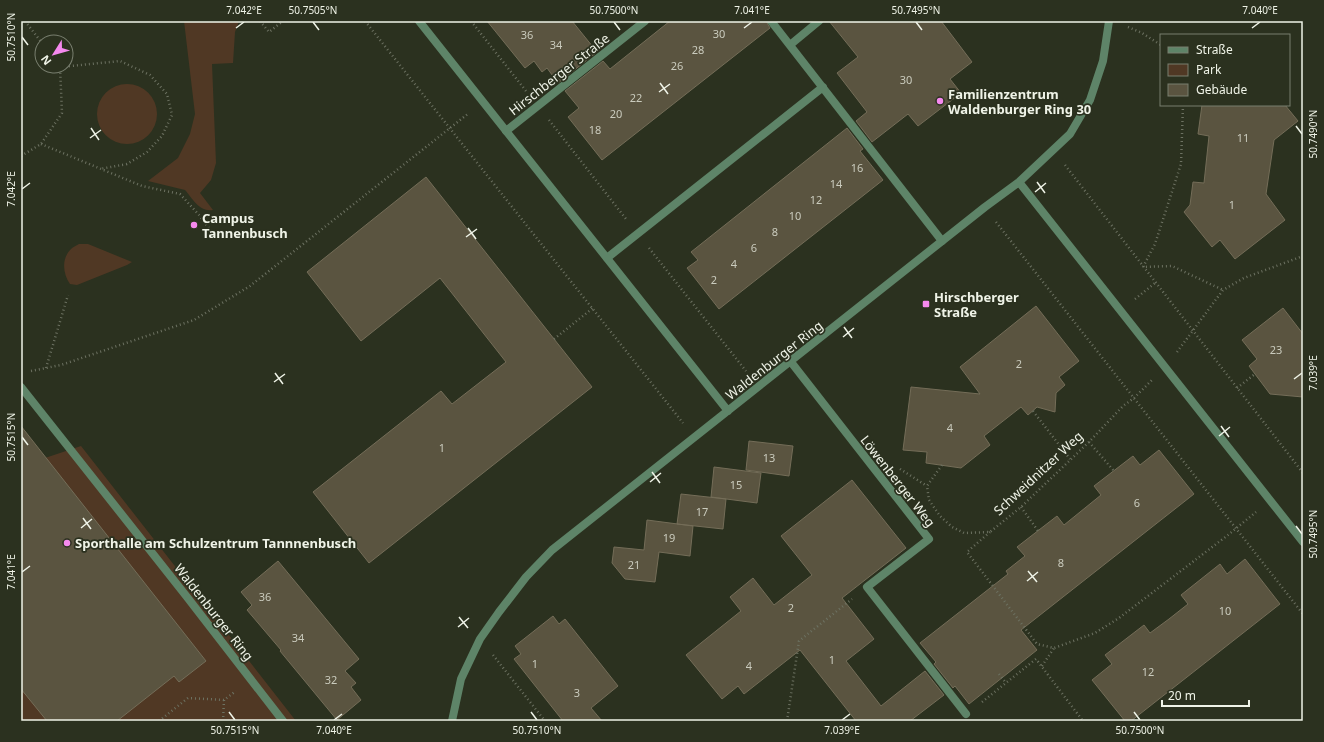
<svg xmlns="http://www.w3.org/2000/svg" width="1324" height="742" viewBox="0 0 1324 742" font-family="'Noto Sans',sans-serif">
  <rect width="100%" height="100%" fill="#2b311f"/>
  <path fill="#503824" d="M184,21h55l-4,11 -2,31 -21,1 4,99 -5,17 -11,13 13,17c-14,2 -20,-11 -28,-20l-37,-9 30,-23 12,-24 5,-20z
    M97 114a30 30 0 1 1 60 0a30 30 0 1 1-60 0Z
    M79,244h9l44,18 -5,3 -50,20 -7,-1c-7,-10 -9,-25 1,-35 2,-2 6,-4 8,-5z
    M81,446l215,275h-275v-255z"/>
  <path fill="#5a5440" stroke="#746d58" d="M487,21h85l25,31 -39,31 -11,-15 -5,4 -8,-11 -9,7z
    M670,21h96l4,7 -168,132 -34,-43 11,-9 -14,-17 38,-30 7,8z
    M829,21h112l31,41 -22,17 11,14 -43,33 -10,-12 -36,28 -16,-21 11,-9 -30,-39 21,-16z
    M1202,105h83l13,16 -24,19 -8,54 19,26 -50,39 -15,-19 -8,7 -28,-35 6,-7 3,-23 11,1 5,-47 -11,-2z
    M847,128l16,21 -3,2 23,29 -164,129 -32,-41 11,-8 -7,-8z
    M426,177l166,210 -223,176 -56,-71 128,-101 11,13 54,-42 -66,-84 -79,63 -54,-69z
    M1036,306l43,55 -20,16 6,8 -9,8 -1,19 -18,-5 -9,8 -7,-8 -37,29 6,9 -29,23 -35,-5 1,-11 -24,-2 8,-63 69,7 -20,-27z
    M1283,308l20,26v63l-33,-3 -21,-28 8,-7 -15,-19z
    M21,426l185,235 -27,21 -5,-6 -57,45h-70l-26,-32z
    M749,441l44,5 -4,30 -43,-6z
    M1159,450l35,44 -173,136 16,20 -68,54 -14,-18 -2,2 -19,-24 2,-2 -16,-19 88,-69 -2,-3 19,-15 -8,-9 40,-31 7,9 37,-30 -7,-9 39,-30 7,9z
    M714,467l47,6 -4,30 -46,-6z
    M852,480l54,68 -64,50 32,41 -28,22 35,45 44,-35 19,24 -34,26h-54l-56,-71 -56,44 -6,-8 -16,13 -36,-44 55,-44 -11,-14 23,-19 21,27 38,-30 -31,-39z
    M681,494l45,5 -3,30 -46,-5z
    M647,520l46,6 -3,30 -31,-4 -4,30 -30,-3 -13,-16 2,-16 30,3z
    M1245,559l35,45 -149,117h-6l-33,-41 20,-16 -7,-9 39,-30 6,8 19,-14 19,-15 -7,-9 39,-31 7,10z
    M278,561l81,98 -14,12 11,12 -5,4 10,13 -24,20 -57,-69 1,-1 -34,-40 5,-5 -11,-13z
    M553,616l6,8 6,-5 53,67 -27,22 11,13h-39l-49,-62 7,-5 -6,-8z"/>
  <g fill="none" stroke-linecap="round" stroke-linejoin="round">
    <path stroke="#6d7262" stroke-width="2.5" stroke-dasharray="1 3" stroke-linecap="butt" d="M25,21l17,22
      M260,21l9,11 14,-11
      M365,21l318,402
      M471,21l55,70
      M1128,27l14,6 19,12
      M61,67l59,-6 30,14 17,19 5,21 -10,21 -15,16 -20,12 -27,5
      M1183,105l-2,59 -26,80 -12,23 29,-1 51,24
      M549,120l77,99
      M41,144l101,42 38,8 19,21 15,20
      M21,156l20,-12 21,-31 -2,-46
      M1065,165l238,308
      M996,222l307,392
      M649,248l97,123
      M1135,299l20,-16
      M554,339l39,-31
      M1177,352l46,-62 21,-12 59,-22
      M46,368l22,-73
      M31,371l30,-6 133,-45 56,-34 219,-173
      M1237,388l18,-14
      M1033,411l37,48
      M1089,442l25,29
      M942,465l-15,21 2,14 11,16 12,11 12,6 26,-1 31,-25 68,-65 34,-36 11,-8 18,-18
      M900,469l27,17
      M1021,507l17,24
      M990,532l-23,20 70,92 17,4 41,-15 24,-15 109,-83 28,-23
      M493,655l52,66
      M1042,666l12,-18
      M999,674l7,9
      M982,702l54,-43 47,62
      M159,721l29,-23 36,2 12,-9
      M223,721l1,-21
      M787,721l12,-80 53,-42"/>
    <path stroke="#5e8468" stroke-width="8" d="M771,21l171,220
      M790,45l29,-24
      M506,131l139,-110
      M607,258l216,-171
      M791,362l138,177 -62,48 99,127
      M21,387l166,210 96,124"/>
    <path stroke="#5e8468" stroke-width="8" d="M419,21l309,390
      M1019,182l284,360
      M452,721l9,-42 19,-40 19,-27 27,-35 26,-27 433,-343 34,-25 51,-48 20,-34 13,-39 6,-40"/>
  </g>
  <path fill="none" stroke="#eff3e7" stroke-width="1.5" d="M313,22l6,8M614,22l6,8M916,22l6,8M236,28l8,-6M744,28l8,-6M1252,28l8,-6M22,37l6,8M660,83l8,11M659,92l11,-8M1296,126l6,8M91,128l8,12M90,138l11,-8M1037,182l8,11M22,189l8,-6M1035,192l11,-9M468,228l8,11M466,237l11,-8M844,327l8,11M843,337l11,-9M275,373l8,11M1294,379l8,-6M274,382l11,-8M1221,426l8,11M1219,436l11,-9M22,437l6,8M652,472l8,11M650,482l11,-9M83,518l8,11M1296,526l6,8M81,528l11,-9M1028,571l9,11M22,572l8,-6M1027,581l11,-9M459,617l9,11M458,627l11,-9M229,712l6,8M531,712l6,8M1134,712l6,8M334,720l8,-6M842,720l8,-6"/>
  <g fill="#f589ee" stroke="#2b311f" stroke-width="1.5">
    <circle cx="940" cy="101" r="4"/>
    <circle cx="194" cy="225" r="4"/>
    <rect x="922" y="300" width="8" height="8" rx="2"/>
    <circle cx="67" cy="543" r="4"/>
  </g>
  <g text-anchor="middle" stroke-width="3.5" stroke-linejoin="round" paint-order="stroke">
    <g font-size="11" fill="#cacbbd">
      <text x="719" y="38">30</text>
      <text x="527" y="39">36</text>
      <text x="556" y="49">34</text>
      <text x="698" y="54">28</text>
      <text x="677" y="70">26</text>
      <text x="906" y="84">30</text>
      <text x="636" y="102">22</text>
      <text x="616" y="118">20</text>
      <text x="595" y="134">18</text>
      <text x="1243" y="142">11</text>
      <text x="857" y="172">16</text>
      <text x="836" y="188">14</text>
      <text x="816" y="204">12</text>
      <text x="1232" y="209">1</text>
      <text x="795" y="220">10</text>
      <text x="775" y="236">8</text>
      <text x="754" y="252">6</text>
      <text x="734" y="268">4</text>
      <text x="714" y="284">2</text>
      <text x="1276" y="354">23</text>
      <text x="1019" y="368">2</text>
      <text x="950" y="432">4</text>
      <text x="442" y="452">1</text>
      <text x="769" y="462">13</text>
      <text x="736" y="489">15</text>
      <text x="1137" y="507">6</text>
      <text x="702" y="516">17</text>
      <text x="669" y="542">19</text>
      <text x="1061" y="567">8</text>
      <text x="634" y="569">21</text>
      <text x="265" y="601">36</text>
      <text x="791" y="612">2</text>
      <text x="1225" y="615">10</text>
      <text x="298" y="642">34</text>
      <text x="832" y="664">1</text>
      <text x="535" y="668">1</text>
      <text x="749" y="670">4</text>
      <text x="1148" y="676">12</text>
      <text x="331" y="684">32</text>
      <text x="577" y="697">3</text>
    </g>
    <g font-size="13" fill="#eff3e7" stroke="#2b311f">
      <text transform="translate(559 74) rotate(-38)" y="5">Hirschberger Straße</text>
      <text transform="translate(774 360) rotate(-38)" y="5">Waldenburger Ring</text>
      <text transform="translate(1038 473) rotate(-43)" y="5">Schweidnitzer Weg</text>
      <text transform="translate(898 481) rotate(52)" y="5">Löwenberger Weg</text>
      <text transform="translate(214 612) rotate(52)" y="5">Waldenburger Ring</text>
    </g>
    <g font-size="13" font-weight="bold" fill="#eff3e7" stroke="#2b311f" text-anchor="start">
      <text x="948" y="99">Familienzentrum<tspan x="948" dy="15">Waldenburger Ring 30</tspan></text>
      <text x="202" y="223">Campus<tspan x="202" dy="15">Tannenbusch</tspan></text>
      <text x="934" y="302">Hirschberger<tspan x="934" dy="15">Straße</tspan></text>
      <text x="75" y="548">Sporthalle am Schulzentrum Tannnenbusch</text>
    </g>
  </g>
  <rect width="1324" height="742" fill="none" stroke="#2b311f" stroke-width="44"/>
  <rect x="1160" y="34" width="130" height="72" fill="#2b311f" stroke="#797f6f"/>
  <rect x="1168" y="47" width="20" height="6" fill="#5e8468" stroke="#797f6f"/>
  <text x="1196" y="54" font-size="12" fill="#eff3e7">Straße</text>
  <rect x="1168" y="64" width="20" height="12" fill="#503824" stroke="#797f6f"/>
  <text x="1196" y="74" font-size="12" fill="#eff3e7">Park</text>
  <rect x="1168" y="84" width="20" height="12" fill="#5a5440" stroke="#797f6f"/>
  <text x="1196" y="94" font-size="12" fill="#eff3e7">Gebäude</text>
  <g transform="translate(54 54) rotate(233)"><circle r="19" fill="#2b311f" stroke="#797f6f"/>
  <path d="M0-3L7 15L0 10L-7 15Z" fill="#f589ee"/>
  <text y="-6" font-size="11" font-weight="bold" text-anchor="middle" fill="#eff3e7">N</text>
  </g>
  <path d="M1162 700v6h87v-6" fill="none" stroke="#eff3e7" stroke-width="2"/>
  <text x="1168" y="700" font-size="12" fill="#eff3e7" stroke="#2b311f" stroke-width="3" paint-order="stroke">20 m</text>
  <rect x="22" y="22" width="1280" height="698" fill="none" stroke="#eff3e7" stroke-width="1.5"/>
  <g font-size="10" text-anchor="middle" fill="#eff3e7">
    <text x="244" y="14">7.042°E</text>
    <text x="313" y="14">50.7505°N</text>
    <text x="614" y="14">50.7500°N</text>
    <text x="752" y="14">7.041°E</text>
    <text x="916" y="14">50.7495°N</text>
    <text x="1260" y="14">7.040°E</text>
    <text transform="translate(11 37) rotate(-90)" y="4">50.7510°N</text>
    <text transform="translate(1313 134) rotate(-90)" y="4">50.7490°N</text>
    <text transform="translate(11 189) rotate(-90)" y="4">7.042°E</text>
    <text transform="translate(1313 373) rotate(-90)" y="4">7.039°E</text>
    <text transform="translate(11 437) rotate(-90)" y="4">50.7515°N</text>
    <text transform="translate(1313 534) rotate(-90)" y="4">50.7495°N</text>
    <text transform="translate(11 572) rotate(-90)" y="4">7.041°E</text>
    <text x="235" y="734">50.7515°N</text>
    <text x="334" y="734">7.040°E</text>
    <text x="537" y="734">50.7510°N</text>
    <text x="842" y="734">7.039°E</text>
    <text x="1140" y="734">50.7500°N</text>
  </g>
</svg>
